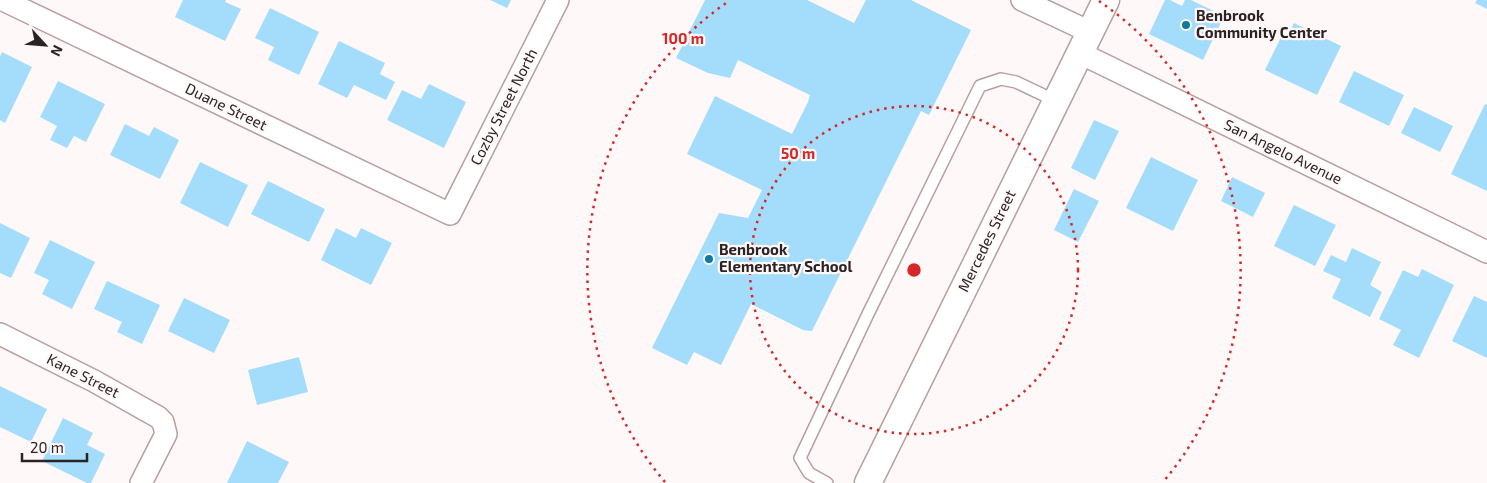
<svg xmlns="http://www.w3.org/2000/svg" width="1487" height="483" viewBox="0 0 1487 483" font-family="'Exo 2',sans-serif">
  <rect width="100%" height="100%" fill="#fef8f8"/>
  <path fill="#a3ddfb" d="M183,0h43l-1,2 16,7 -16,32 -50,-24z
    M490,0h21l-4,8z
    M705,0h102l47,23 12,-23h45l60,30 -42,85 -8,-4 -109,220 -9,-1 -52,-26 -30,61 -27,-13 -7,13 -35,-17 67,-135 29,5 14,-28 -75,-36 28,-58 77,38 16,-32 2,-7 -72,-35 -8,18 -22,-5 -32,-15z
    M1165,0h5l12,6 3,-6h6l33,16 -21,44 -54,-26z
    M1477,0h10v9l-12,-6z
    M270,8l49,24 -20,43 -31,-15 6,-13 -19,-9z
    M1294,23l47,23 -24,49 -52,-25 18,-37 5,2z
    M339,41l46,22 -5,11 15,8 -9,18 -32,-15 -7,13 -29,-14z
    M2,52l30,15 -27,56 -5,-3v-63z
    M1354,71l50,24 -15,31 -50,-24z
    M58,81l47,23 -19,38 -12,-6 -7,12 -17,-8 7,-14 -17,-9z
    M429,84l37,18 -22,46 -57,-28 15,-30 19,9z
    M1485,104l2,1v86l-36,-17z
    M1414,107l39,19 -13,26 -39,-19z
    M1094,120l25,11 -24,49 -24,-12z
    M125,124l24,12 5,-9 25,13 -19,39 -50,-24z
    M1151,157l47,23 -25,51 -47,-23z
    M200,162l48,23 -20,42 -48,-24z
    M1232,177l33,16 -12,24 -32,-16z
    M268,181l57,28 -16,33 -58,-28z
    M1074,189l25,12 -21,41 -24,-12z
    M1294,205l42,20 -21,41 -41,-20z
    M0,223l30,15 -19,40 -11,-5z
    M336,228l20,10 5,-10 31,15 -21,42 -50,-25z
    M50,240l45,22 -23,47 -30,-15 7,-14 -15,-7z
    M1352,248l29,14 -11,23 12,7 -12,25 -38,-19 9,-19 -18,-8 8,-16 15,7z
    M1422,269l32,16 -35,73 -26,-13 8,-15 -22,-11 24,-49 15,7z
    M107,281l53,24 -18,39 -25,-12 5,-10 -28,-13z
    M1474,296l13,6v56l-35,-17z
    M184,298l46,22 -16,33 -46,-22z
    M299,357l9,35 -51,13 -9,-35z
    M0,386l47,23 -16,33 -31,-15z
    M63,418l30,15 -6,12 18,9 -14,29h-4l-45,-22z
    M247,441l42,21 -11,21h-51z"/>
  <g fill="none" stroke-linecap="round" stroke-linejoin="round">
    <defs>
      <path id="service" d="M827,483l-18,-10 -9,-15 68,-144 112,-228 21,-7 15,3 40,19"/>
      <path id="minor" d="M3,0l447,214 108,-214
        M1022,0l68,32
        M1080,53l407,199
        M0,334l94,47 64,36 5,5 3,12 -25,49"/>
      <path id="tertiary" d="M868,483l238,-483"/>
    </defs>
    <use href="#service" stroke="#b99e9f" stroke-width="14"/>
    <use href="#minor" stroke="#b99e9f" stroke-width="24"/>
    <use href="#tertiary" stroke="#b99e9f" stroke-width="29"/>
    <use href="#service" stroke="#fff" stroke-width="11"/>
    <use href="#minor" stroke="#fff" stroke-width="21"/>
    <use href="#tertiary" stroke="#fff" stroke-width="26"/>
  </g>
  <g fill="none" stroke="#d62828" stroke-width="2.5" stroke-dasharray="2.5 5">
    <circle cx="914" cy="270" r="164"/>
    <path d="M665 482A327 327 0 0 1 729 1M1099 1A327 327 0 0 1 1163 482"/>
  </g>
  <g fill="#097aa3" stroke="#fef8f8" stroke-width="2">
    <circle cx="1186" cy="25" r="5"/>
    <circle cx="709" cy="259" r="5"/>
  </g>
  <g text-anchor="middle" stroke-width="4.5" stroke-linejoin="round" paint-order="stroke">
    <g font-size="15" font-weight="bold" fill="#2d2223" stroke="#fef8f8" text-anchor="start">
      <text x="1196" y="21">Benbrook<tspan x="1196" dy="17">Community Center</tspan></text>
      <text x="719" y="255">Benbrook<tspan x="719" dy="17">Elementary School</tspan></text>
    </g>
    <g font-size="15" fill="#2d2223" stroke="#fef8f8">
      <text transform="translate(226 107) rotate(26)" y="5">Duane Street</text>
      <text transform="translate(504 107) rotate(-63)" y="5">Cozby Street North</text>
      <text transform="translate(1283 152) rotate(26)" y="5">San Angelo Avenue</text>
      <text transform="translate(987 241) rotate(-64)" y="5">Mercedes Street</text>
      <text transform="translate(83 376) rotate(27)" y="5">Kane Street</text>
    </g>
  </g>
  <circle cx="914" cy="270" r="8" fill="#d62828" stroke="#fef8f8" stroke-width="2.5"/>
  <g font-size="15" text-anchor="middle" font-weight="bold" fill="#d62828" stroke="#fef8f8" stroke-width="4.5" stroke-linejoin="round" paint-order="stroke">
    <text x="683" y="44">100 m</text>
    <text x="798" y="159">50 m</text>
  </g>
  <g transform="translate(45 45) rotate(116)" stroke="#fef8f8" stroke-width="4" paint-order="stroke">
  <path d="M0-4L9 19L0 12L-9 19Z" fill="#2d2223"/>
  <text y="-8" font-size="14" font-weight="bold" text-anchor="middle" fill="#2d2223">N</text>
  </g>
  <path d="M22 453v8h65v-8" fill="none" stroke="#2d2223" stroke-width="2.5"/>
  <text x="30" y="453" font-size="15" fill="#2d2223" stroke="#fef8f8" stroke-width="4" paint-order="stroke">20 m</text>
</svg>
